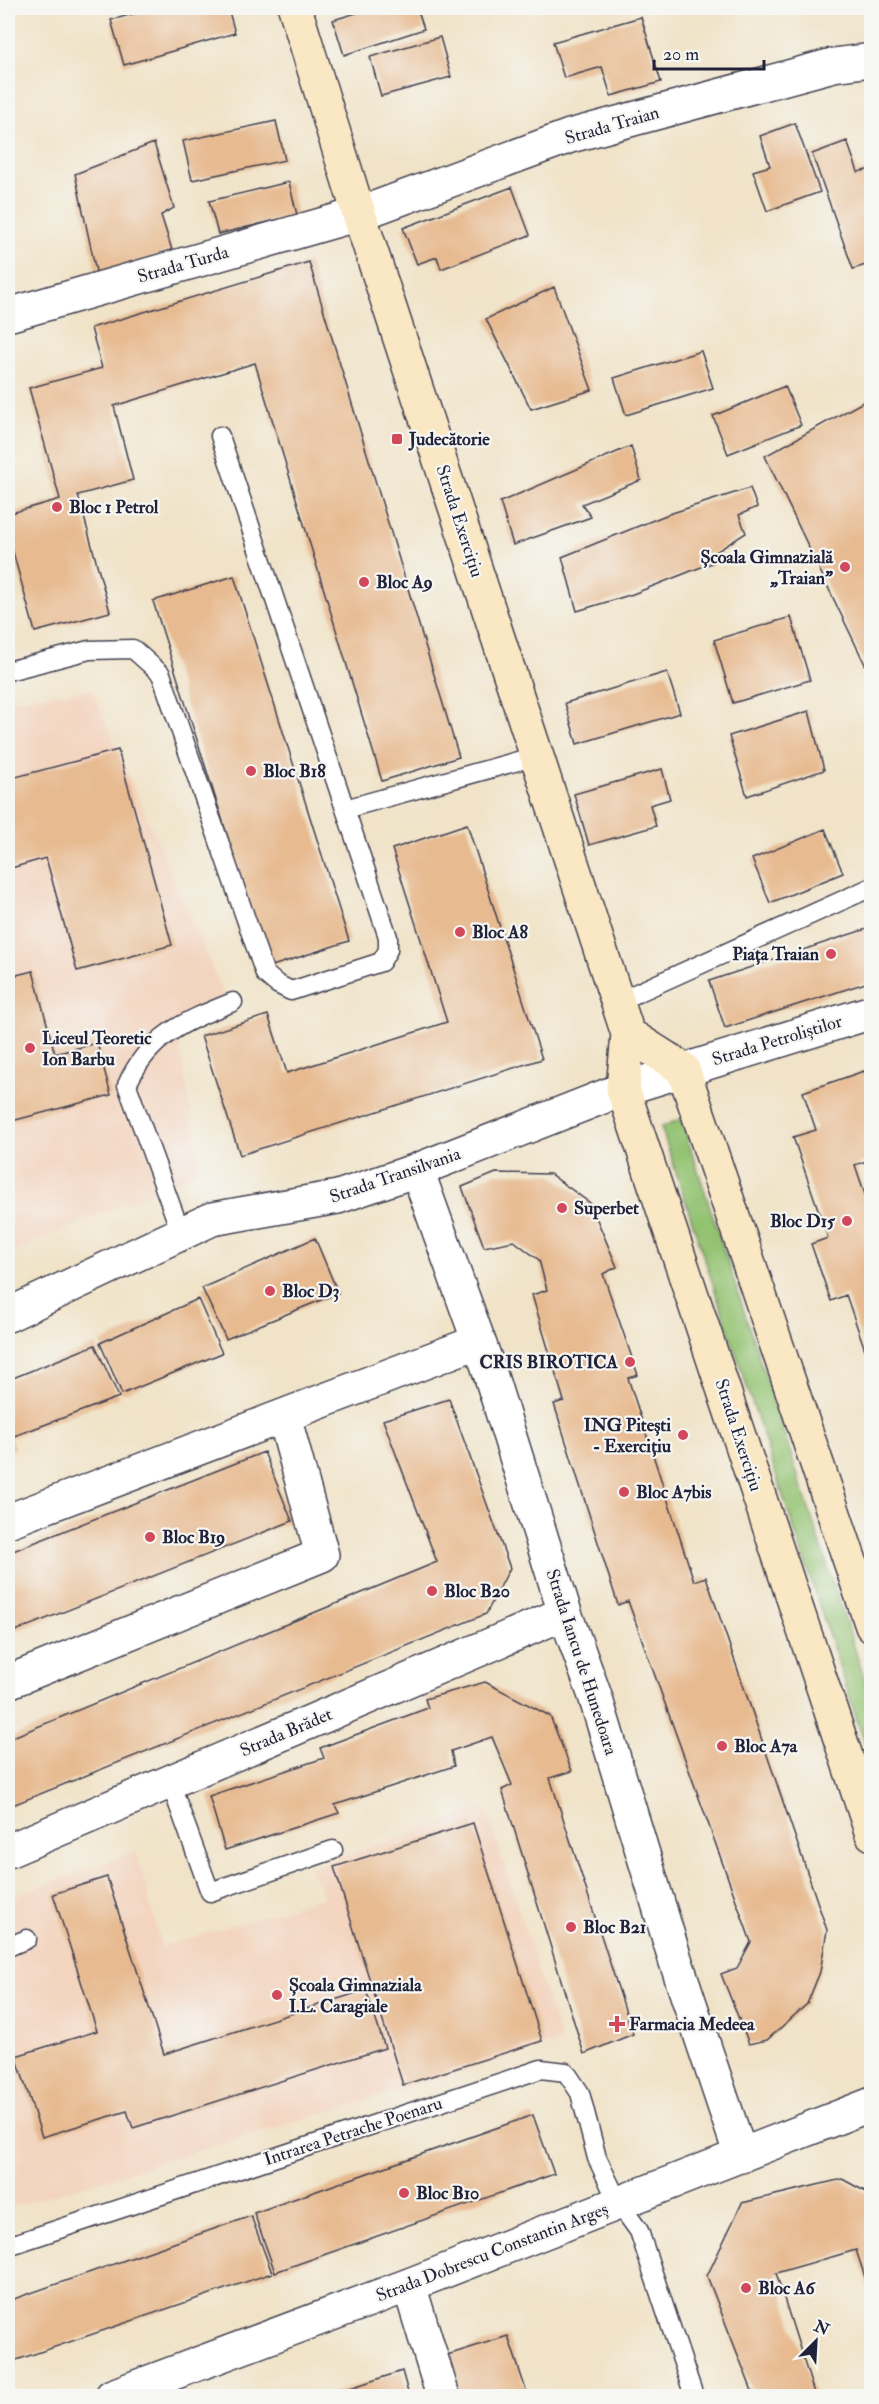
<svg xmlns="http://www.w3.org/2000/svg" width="879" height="2404" viewBox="0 0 879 2404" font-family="'IM FELL Double Pica',serif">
  <rect width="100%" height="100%" fill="#f6f6f2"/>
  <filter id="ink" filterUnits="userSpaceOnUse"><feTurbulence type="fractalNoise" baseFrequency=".0167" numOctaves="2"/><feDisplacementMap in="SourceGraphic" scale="12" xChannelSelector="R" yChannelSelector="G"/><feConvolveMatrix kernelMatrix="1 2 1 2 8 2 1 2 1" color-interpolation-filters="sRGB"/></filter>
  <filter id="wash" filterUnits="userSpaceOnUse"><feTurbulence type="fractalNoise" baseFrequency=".008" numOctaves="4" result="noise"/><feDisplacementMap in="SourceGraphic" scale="24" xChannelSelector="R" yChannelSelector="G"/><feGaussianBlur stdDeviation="1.35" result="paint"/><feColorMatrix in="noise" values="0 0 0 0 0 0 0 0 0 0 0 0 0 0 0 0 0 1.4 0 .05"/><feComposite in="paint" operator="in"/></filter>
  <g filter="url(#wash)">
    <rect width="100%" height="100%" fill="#f0e3c8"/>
    <path fill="#f3d4bf" d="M92,690l134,310 -49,33 25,137 -194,84v-554z
      M486,1808l75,234 -553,166v-310l128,-47 26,96 162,-50 -14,-29z"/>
    <path fill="#93c271" stroke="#5a7256" stroke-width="1.5" d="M681,1119l190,580v63l-210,-635z"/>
    <g id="blocks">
      <path fill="#e7ba90" d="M155,8h73l7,25 -111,32 -13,-45z
        M373,8h44l7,21 -80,26 -11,-35z
        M641,17l20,65 -50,14 -9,-29 -38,11 -11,-36z
        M440,37l11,40 -70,19 -11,-39z
        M276,121l9,39 -93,20 -9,-39z
        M795,123l25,69 -53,19 -14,-40 17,-5 -10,-30z
        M847,141l11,31 14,-3v94l-19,6 -41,-115z
        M154,143l20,65 -13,7 11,35 -75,26 -22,-102z
        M289,182l8,33 -79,19 -9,-33z
        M512,187l18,48 -89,34 -4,-12 -20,7 -14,-36z
        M309,262l150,495 -77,24 -127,-418 -141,43 19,74 -55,15 32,117 -75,20 -27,-98v-20l52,-15 -31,-111 73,-20 -11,-40z
        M554,287l38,103 -61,19 -45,-90z
        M701,351l12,37 -87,27 -12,-37z
        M785,386l16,39 -73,29 -15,-38z
        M872,397v282l-107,-223z
        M631,446l10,34 -59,24 9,13 -78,28 -13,-43z
        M750,488l7,19 -18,8 7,18 -35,22 3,7 -81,32 -56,17 -15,-54 104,-42z
        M234,576l115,365 -80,26 -116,-366z
        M791,617l19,63 -77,23 -19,-63z
        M667,672l13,41 -103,31 -12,-41z
        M809,711l15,59 -77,26 -18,-60z
        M118,750l54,195 -95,26 -31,-113 -38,11v-90z
        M662,769l8,30 -20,6 6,21 -67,19 -15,-51z
        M467,824l75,235 -302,96 -39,-119 67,-21 19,58 160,-51 -55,-173z
        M825,829l18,44 -73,30 -18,-44z
        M872,927v54l-147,47 -16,-47z
        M33,971l22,83 42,-11 14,52 -103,27v-145z
        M864,1071l8,21v67l-17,6 13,38 4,-1 -1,165 -25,-72 -15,6 -20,-57 17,-6 -35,-101 23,-7 -13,-38z
        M496,1173l54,1 40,29 27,64 -14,7 35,101 -10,3 66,203 12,-4 121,353 -7,42 -13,32 -40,36 -18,4 -28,-70 16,-6 14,-26 -123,-341 -10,4 -64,-201 10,-3 -32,-106 15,-5 -8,-30 -25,-19 -30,6 -22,-60z
        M315,1238l23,55 -112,46 -24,-51z
        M198,1299l24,54 -100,41 -22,-51z
        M95,1345l24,52 -110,41 6,10 -7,3v-71z
        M449,1399l61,169 -24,46 -478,193v-68l429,-177 -54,-142z
        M264,1452l28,69 -284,113v-81z
        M485,1682l65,34 22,55 -22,7 83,256 -49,20 -82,-264 10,-5 -20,-48 -41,14 3,15 -119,39 4,8 -114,37 -16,-54 115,-38 -4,-10 108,-40 -3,-9z
        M473,1823l69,218 -139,44 -69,-218z
        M107,1877l57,177 202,-64 19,58 -252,80 -6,-17 -85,26 -26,-81 81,-25 -44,-137z
        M533,2115l21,59 -279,98 -21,-59z
        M842,2179l30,16v103l-16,-48 -80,23 39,123h-61l-47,-120 35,-73z
        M251,2216l21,57 -264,90v-62z
        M508,2336l20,60h-71l-13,-40z
        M402,2371l7,25h-83z"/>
    </g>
  </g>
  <g filter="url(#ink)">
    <use href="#blocks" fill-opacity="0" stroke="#413f50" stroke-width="1.5"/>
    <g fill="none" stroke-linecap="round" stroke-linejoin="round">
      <defs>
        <path id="service" d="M8,671l81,-21 44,-1 28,25 104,300 12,10 14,7 90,-29 7,-12v-13l-168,-501
          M345,809l191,-53
          M617,1002l255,-115
          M181,1233l-54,-148c22,-50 59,-64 106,-83
          M170,1782l40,110 123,-42
          M8,1947l19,-8
          M8,2246l533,-177 25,3 14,21 17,65 21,44 21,29 55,165"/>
        <path id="minor" d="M8,315l351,-101 211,-78 263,-71 39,-5
          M417,1170l71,197 77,246 30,83 80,263 66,197
          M8,1315l204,-96 126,-22 79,-27 206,-81 249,-77
          M8,1521l469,-179
          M8,1682l314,-127 -38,-139
          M8,1851l557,-238
          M409,2285l34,111
          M112,2396l297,-111 463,-181"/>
        <path id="secondary" d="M295,8l64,206 269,820 -5,55 249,745
          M628,1034l55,35 189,557"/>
      </defs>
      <use href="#service" stroke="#413f50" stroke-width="21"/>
      <use href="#minor" stroke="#413f50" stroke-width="36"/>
      <use href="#secondary" stroke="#413f50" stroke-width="36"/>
      <use href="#service" stroke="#fff" stroke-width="18"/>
      <use href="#minor" stroke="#fff" stroke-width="33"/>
      <use href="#secondary" stroke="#fae7c3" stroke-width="33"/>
    </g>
  </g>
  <g fill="#d1495b" stroke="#f6f6f2" stroke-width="2">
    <rect x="391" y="433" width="12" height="12" rx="3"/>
    <circle cx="57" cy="507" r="6"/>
    <circle cx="845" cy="567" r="6"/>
    <circle cx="364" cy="582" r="6"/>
    <circle cx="251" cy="771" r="6"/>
    <circle cx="460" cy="932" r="6"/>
    <circle cx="831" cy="954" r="6"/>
    <circle cx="30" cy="1048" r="6"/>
    <circle cx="562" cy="1208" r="6"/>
    <circle cx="847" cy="1221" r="6"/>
    <circle cx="270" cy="1291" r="6"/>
    <circle cx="630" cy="1362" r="6"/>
    <circle cx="683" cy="1435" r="6"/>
    <circle cx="624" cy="1492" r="6"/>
    <circle cx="150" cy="1537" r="6"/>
    <circle cx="432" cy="1591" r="6"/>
    <circle cx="722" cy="1746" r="6"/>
    <circle cx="571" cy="1927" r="6"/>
    <circle cx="277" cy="1995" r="6"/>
    <path d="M614 2015h6v6h6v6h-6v6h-6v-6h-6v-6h6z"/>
    <circle cx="404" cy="2193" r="6"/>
    <circle cx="746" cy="2288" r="6"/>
  </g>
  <g text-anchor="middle" stroke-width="4.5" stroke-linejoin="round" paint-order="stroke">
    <g font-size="18" fill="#22223b" stroke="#f6f6f2">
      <text transform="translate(612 125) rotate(-16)" y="6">Strada Traian</text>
      <text transform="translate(183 264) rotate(-16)" y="6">Strada Turda</text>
      <text transform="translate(460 521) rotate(72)" y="6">Strada Exercițiu</text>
      <text transform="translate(777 1040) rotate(-17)" y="6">Strada Petroliștilor</text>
      <text transform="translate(395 1175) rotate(-19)" y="6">Strada Transilvania</text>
      <text transform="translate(739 1435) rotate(72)" y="6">Strada Exercițiu</text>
      <text transform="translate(582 1662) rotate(72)" y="6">Strada Iancu de Hunedoara</text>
      <text transform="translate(286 1732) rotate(-23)" y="6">Strada Brădet</text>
      <text transform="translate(353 2131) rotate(-18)" y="6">Intrarea Petrache Poenaru</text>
      <text transform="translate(492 2252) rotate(-21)" y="6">Strada Dobrescu Constantin Argeș</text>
    </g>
    <g font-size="18" font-weight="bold" fill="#22223b" stroke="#f6f6f2" text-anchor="start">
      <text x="409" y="445">Judecătorie</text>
      <text x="69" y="513">Bloc 1 Petrol</text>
      <text x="833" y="563" text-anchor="end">Școala Gimnazială<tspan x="833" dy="21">„Traian”</tspan></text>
      <text x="376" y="588">Bloc A9</text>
      <text x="263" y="777">Bloc B18</text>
      <text x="472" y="938">Bloc A8</text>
      <text x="819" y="960" text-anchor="end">Piața Traian</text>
      <text x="42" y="1044">Liceul Teoretic<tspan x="42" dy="21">Ion Barbu</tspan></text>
      <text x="574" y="1214">Superbet</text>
      <text x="835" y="1227" text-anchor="end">Bloc D15</text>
      <text x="282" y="1297">Bloc D3</text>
      <text x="618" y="1368" text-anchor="end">CRIS BIROTICA</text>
      <text x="671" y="1431" text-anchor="end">ING Pitești<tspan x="671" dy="21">- Exercițiu</tspan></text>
      <text x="636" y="1498">Bloc A7bis</text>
      <text x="162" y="1543">Bloc B19</text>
      <text x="444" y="1597">Bloc B20</text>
      <text x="734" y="1752">Bloc A7a</text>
      <text x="583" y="1933">Bloc B21</text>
      <text x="289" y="1991">Școala Gimnaziala<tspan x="289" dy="21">I.L. Caragiale</tspan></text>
      <text x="629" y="2030">Farmacia Medeea</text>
      <text x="416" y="2199">Bloc B10</text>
      <text x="758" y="2294">Bloc A6</text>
    </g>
  </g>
  <rect width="879" height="2404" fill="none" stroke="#f6f6f2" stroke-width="30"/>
  <g transform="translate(816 2341) rotate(24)" stroke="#f6f6f2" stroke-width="4.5" paint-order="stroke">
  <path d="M0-4.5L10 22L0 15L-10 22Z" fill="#22223b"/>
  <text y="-9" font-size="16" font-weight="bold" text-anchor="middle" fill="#22223b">N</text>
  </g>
  <path d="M654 60v9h110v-9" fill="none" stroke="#22223b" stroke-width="3"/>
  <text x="663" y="60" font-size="18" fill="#22223b" stroke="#f6f6f2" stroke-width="4.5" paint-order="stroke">20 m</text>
</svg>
